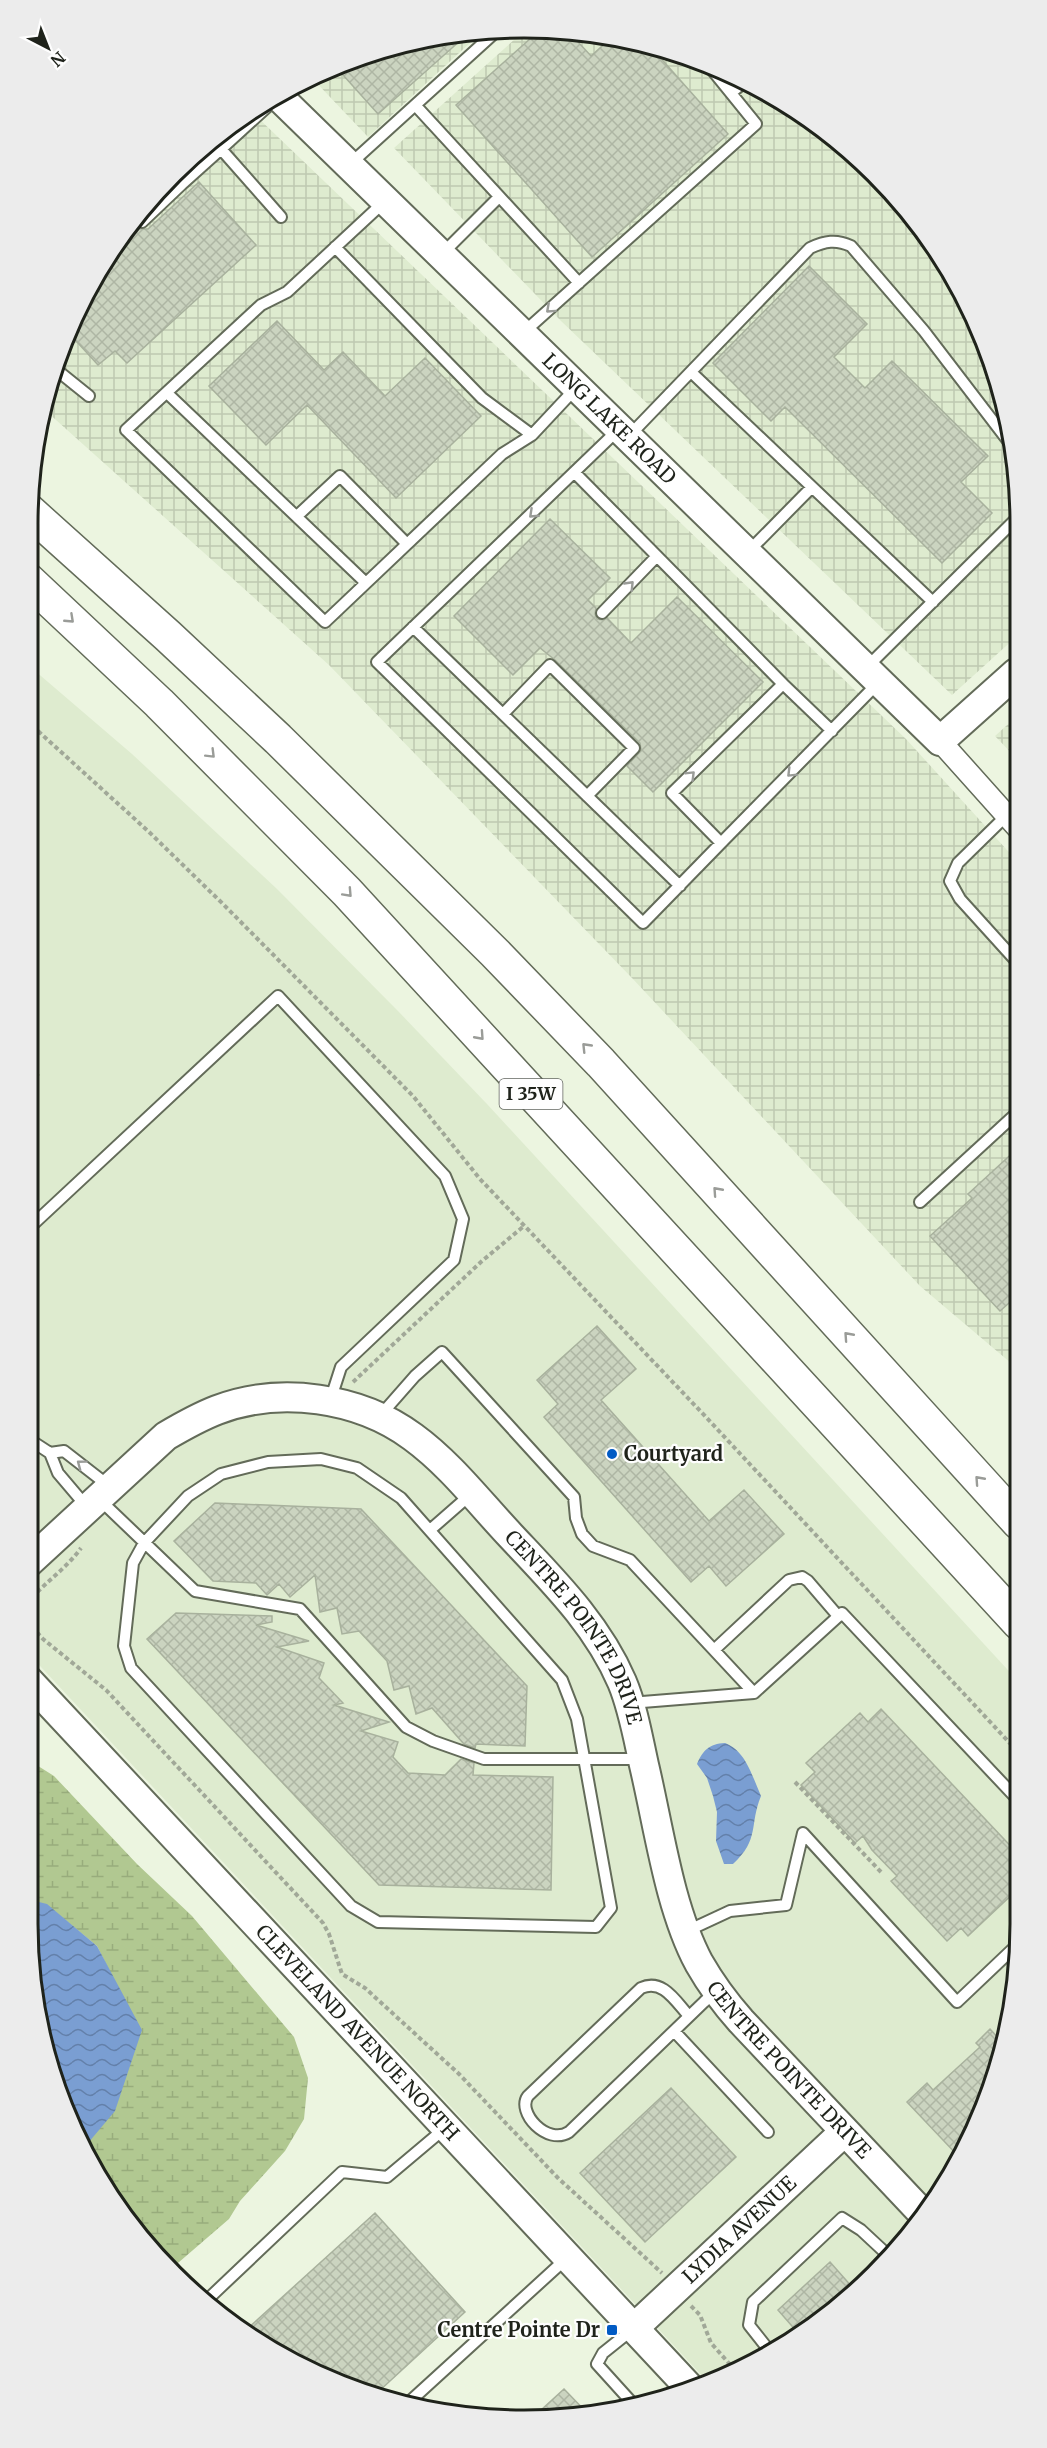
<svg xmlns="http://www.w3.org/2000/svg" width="1047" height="2448" viewBox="0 0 1047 2448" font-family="Merriweather,serif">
  <defs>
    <pattern id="industrial-grid" width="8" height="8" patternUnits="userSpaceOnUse" patternTransform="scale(1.5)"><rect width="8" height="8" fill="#deebcf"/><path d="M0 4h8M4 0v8" fill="none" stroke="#bec9b1"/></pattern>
    <pattern id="wetland-marsh" width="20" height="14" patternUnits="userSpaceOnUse" patternTransform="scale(1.5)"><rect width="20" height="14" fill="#b1c891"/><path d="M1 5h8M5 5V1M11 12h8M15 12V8" fill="none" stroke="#98ac7c"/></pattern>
    <pattern id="water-waves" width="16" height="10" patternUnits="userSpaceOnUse" patternTransform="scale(1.5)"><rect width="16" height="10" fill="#7a9ed2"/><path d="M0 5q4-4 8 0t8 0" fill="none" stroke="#6380aa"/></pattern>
    <pattern id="building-cross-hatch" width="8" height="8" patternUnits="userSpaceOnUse" patternTransform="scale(1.5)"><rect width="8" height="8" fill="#cbd4c0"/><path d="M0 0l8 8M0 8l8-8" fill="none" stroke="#aeb6a4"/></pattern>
  </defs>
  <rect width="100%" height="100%" fill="#ecf5e0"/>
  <path fill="#deebcf" d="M27,664l105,90 145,135 120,121 90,94 532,578 1,243 -26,159 -40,88 -57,80 -126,103 -66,24 -678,-727z"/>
  <path fill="url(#industrial-grid)" d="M485,29l-117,108 -58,-61 85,-32z
    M526,29l63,2 94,22 117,58 97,85 72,108 47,154v179l-64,58 -391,-374 -167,-173z
    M251,111l655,628 111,122 1,508 -98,-83 -288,-308 -303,-313 -283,-254 7,-47 41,-89 56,-79 72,-67z
    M1016,717l1,42 -22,-23z"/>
  <path fill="url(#wetland-marsh)" d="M27,1759l27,17 83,88 55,52 102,121 14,41 -4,41 -19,32 -45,50 -11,18 -58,50 -21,-17 -57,-80 -10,-23 2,-1 33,-160 -21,-42 -50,-41 -20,-6z"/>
  <path fill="#b1c891" d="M27,1060l13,15 -13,12z"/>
  <path fill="url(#water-waves)" d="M725,1743c21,8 27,33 36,53 -12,29 -1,43 -28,68h-9l-8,-23 1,-29 -4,-16 -6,-18 -10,-14c6,-14 12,-20 28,-21z
    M27,1899l20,5 50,42 45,84 -27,81 -32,38 -30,-65 -26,-159z"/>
  <path fill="url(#building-cross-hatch)" stroke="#a8b19d" stroke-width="1.5" d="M540,30l28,1 23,25 21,-19 37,8 79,89 -136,123 -136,-152z
    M471,31l-93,83 -43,-48 60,-22z
    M199,182l57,63 -129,118 -12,-12 -17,14 -30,-33 26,-57 42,-59v11l4,2h8z
    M809,266l58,58 -33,33 31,31 27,-27 96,95 -27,26 31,31 -50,50 -157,-156 -14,14 -58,-58z
    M277,321l47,49 19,-18 42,44 40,-38 56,58 -85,82 -89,-93 -41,40 -57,-59z
    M550,519l60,59 -22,22 8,8 -1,6 2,5 6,1 4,-2 24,25 46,-46 86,85 -110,110 -26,-26 14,-16 -1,-7 -85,-83 -15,-12 -27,27 -59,-59z
    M1018,1148v147l-18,16 -70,-75 42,-38 -4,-4z
    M597,1326l39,43 -35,31 108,121 35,-31 40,44 -58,52 -17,-20 -18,16 -147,-165 14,-13 -21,-24z
    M215,1503l146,6 166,177 -2,60 -49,-2 -1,4 -11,-4 -32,-36 -16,6 -7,-28 -15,4 -7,-29 -28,-30 -17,3 -5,-26 -17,4 -5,-37 -25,22 -11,-13 -12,11 -11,-12 -43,-2 -39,-40z
    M176,1613l96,3v6l-16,3 53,16 -32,6 47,16 -5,15 24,25 -9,2 55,17 -28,9 37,11 -5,15 15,16 37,2 16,-16 13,4 -1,12 80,2 -2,113 -172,-5 -232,-246z
    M881,1709l139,147v31l-52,49 -7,-8 -14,13 -56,-60 6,-5 -25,-26 -9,-14 -8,7 -54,-58 14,-13 -9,-9 54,-50 8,9z
    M990,2029l11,12 -7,43 -34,74 -53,-56 20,-19 6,7 47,-43 -4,-4z
    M671,2088l65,69 -91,85 -65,-69z
    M375,2213l90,99 -88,81 -101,-38 -30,-25z
    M830,2262l23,26 -55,45 -20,-23z
    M564,2389l25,26 -59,5z"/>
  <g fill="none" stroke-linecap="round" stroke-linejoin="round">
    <defs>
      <path id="lane" d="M731,93l12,-10
        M416,106l163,177
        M211,139l10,10 57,-52
        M349,165l151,-137
        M174,174l8,10 39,-35 60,68
        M384,202l-97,90 -26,13 -135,125 199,192 177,-168 30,-19 44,-47
        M144,205l31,-29
        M142,222l40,-38
        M335,247l147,151 50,37
        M442,254l57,-57
        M524,332l232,-208 -47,-58
        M53,367l36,29
        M691,372l242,230
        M167,393l199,190
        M619,429l-242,233 266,261 78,-80
        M628,437l182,-189c15,-7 26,-9 41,-2l73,85 88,115
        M575,473l208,211
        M297,516l43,-40 67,68
        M747,553l65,-66
        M602,613l55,-57
        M413,627l267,259
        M866,668l150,-149
        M503,714l47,-49 84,83 -47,48
        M832,731l-49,-47 -111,109 49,50 158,-161
        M1007,815l-49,48 -8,18 10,18 57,63
        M920,1202l98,-90
        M27,1230l251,-234 167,180 18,43 -9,41 -113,107 -11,34
        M379,1417l36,-41 27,-24 132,145 2,21 6,16 11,12 37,14 124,133 -124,10
        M27,1438l23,15 8,20 28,33
        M50,1453l14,-2 45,35
        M321,1459l36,9 44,30 161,182 15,39 34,189 -15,19 -218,-5 -27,-16 -220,-238 -7,-22 9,-83 11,-20 44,-47 33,-22 47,-12z
        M99,1499l96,92 105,18 106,118 27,14 51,18h159
        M430,1530l40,-35
        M714,1650l75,-70 13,-3 6,4 30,35
        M754,1693l88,-80 178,189
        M687,1931l43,-20 56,-6 17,-72 154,169 59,-56
        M689,2016c-13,-14 -26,-38 -48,-28l-113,108c-12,16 19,50 41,36l135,-130 12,-11
        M674,2031l94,101
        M208,2299l134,-127 45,5 57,-48
        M633,2329l-30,24 -6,11 38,42
        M772,2354l-23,-29 4,-23 89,-84 19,12 29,27
        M407,2404l161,-147"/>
      <path id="street" d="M940,741l77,86"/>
      <g id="secondary">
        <path id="s1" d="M277,95l663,646 76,-68"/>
        <path id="s2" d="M27,1564l139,-128c17,-10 33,-19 51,-26 63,-24 142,-13 196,27 37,27 66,65 97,98 43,46 87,89 112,147 11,26 16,56 22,83 15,63 25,142 55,198 12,21 26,40 42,58l183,194"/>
        <path id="s3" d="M27,1679l661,707"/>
        <path id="s4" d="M634,2328l210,-196"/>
      </g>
      <path id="highway" d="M29,511l139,125 110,103 217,214 106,110 418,460
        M27,579l132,124 188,189 672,731"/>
    </defs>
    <use href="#lane" stroke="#636b59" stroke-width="14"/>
    <use href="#street" stroke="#636b59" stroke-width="24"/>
    <use href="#secondary" stroke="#636b59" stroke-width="32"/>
    <use href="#highway" stroke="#636b59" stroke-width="36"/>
    <path stroke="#a1a898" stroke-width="4" stroke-dasharray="4.5 3" stroke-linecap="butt" d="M27,721l121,110 75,73 190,192 67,83 225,237 315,338
      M353,1382l129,-121 42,-35
      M27,1603c17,-20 39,-34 54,-55
      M27,1621l16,18 63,51 217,233 6,11 13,40 23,14 94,86 99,104 104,95
      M795,1782l86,90
      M691,2306l9,9 11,28 23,26"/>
    <use href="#lane" stroke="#fff" stroke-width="10"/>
    <use href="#street" stroke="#fff" stroke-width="21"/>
    <use href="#secondary" stroke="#fff" stroke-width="28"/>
    <use href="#highway" stroke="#fff" stroke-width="33"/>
  </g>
  <defs><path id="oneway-chevron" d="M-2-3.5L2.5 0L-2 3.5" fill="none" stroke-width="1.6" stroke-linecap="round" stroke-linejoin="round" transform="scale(1.5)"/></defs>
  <g stroke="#9a9c98">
    <use href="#oneway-chevron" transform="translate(550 309) rotate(138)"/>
    <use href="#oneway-chevron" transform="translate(533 514) rotate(137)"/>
    <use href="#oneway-chevron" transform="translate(630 585) rotate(-46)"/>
    <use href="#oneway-chevron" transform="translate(70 619) rotate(43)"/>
    <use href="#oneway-chevron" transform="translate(211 754) rotate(45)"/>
    <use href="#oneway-chevron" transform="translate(791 773) rotate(135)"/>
    <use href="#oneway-chevron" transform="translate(691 775) rotate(-45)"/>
    <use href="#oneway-chevron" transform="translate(348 893) rotate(47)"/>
    <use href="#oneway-chevron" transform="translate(480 1036) rotate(48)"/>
    <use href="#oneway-chevron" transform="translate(586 1047) rotate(-134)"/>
    <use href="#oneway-chevron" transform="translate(717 1191) rotate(-132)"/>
    <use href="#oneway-chevron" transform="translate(848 1336) rotate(-132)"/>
    <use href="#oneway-chevron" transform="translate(81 1464) rotate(-143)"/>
    <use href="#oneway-chevron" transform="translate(979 1480) rotate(-132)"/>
  </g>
  <g fill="#015bc4" stroke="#fefefe" stroke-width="2">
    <circle cx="612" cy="1454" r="6"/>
    <rect x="606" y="2324" width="12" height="12" rx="3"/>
  </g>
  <g text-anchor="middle" stroke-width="4.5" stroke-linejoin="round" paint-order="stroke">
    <rect fill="#fefefe" stroke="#62655f" stroke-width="1.5" x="499.5" y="1079" width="63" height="30" rx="4.5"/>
    <g font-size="18" font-weight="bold" fill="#1f231b">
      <text x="531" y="1100">I 35W</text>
    </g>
    <g font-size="20" fill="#1f231b" stroke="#fefefe">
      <text dy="7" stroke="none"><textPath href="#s1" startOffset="464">LONG LAKE ROAD</textPath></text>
      <text dy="7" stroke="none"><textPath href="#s2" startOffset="704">CENTRE POINTE DRIVE</textPath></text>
      <text dy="7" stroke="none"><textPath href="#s3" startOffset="484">CLEVELAND AVENUE NORTH</textPath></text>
      <text dy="7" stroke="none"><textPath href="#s2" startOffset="1208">CENTRE POINTE DRIVE</textPath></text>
      <text dy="7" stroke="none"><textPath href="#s4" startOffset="144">LYDIA AVENUE</textPath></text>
    </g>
    <g font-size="20" font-weight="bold" fill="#1f231b" stroke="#fefefe" text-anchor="start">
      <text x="624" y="1461">Courtyard</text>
      <text x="600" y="2337" text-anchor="end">Centre Pointe Dr</text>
    </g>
  </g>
  <path d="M0 0H1047V2448H0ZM524 38H524A486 486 0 0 1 1010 524V1924A486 486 0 0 1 524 2410H524A486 486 0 0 1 38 1924V524A486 486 0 0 1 524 38Z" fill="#ececec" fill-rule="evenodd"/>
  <path fill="none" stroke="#1f231b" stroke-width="3" d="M524 38H524A486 486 0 0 1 1010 524V1924A486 486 0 0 1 524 2410H524A486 486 0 0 1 38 1924V524A486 486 0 0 1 524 38Z"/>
  <g transform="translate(48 48) rotate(138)" stroke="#fefefe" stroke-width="4.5" paint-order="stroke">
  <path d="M0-4.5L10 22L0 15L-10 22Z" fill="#1f231b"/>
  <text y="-9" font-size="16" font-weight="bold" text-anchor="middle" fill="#1f231b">N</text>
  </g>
</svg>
